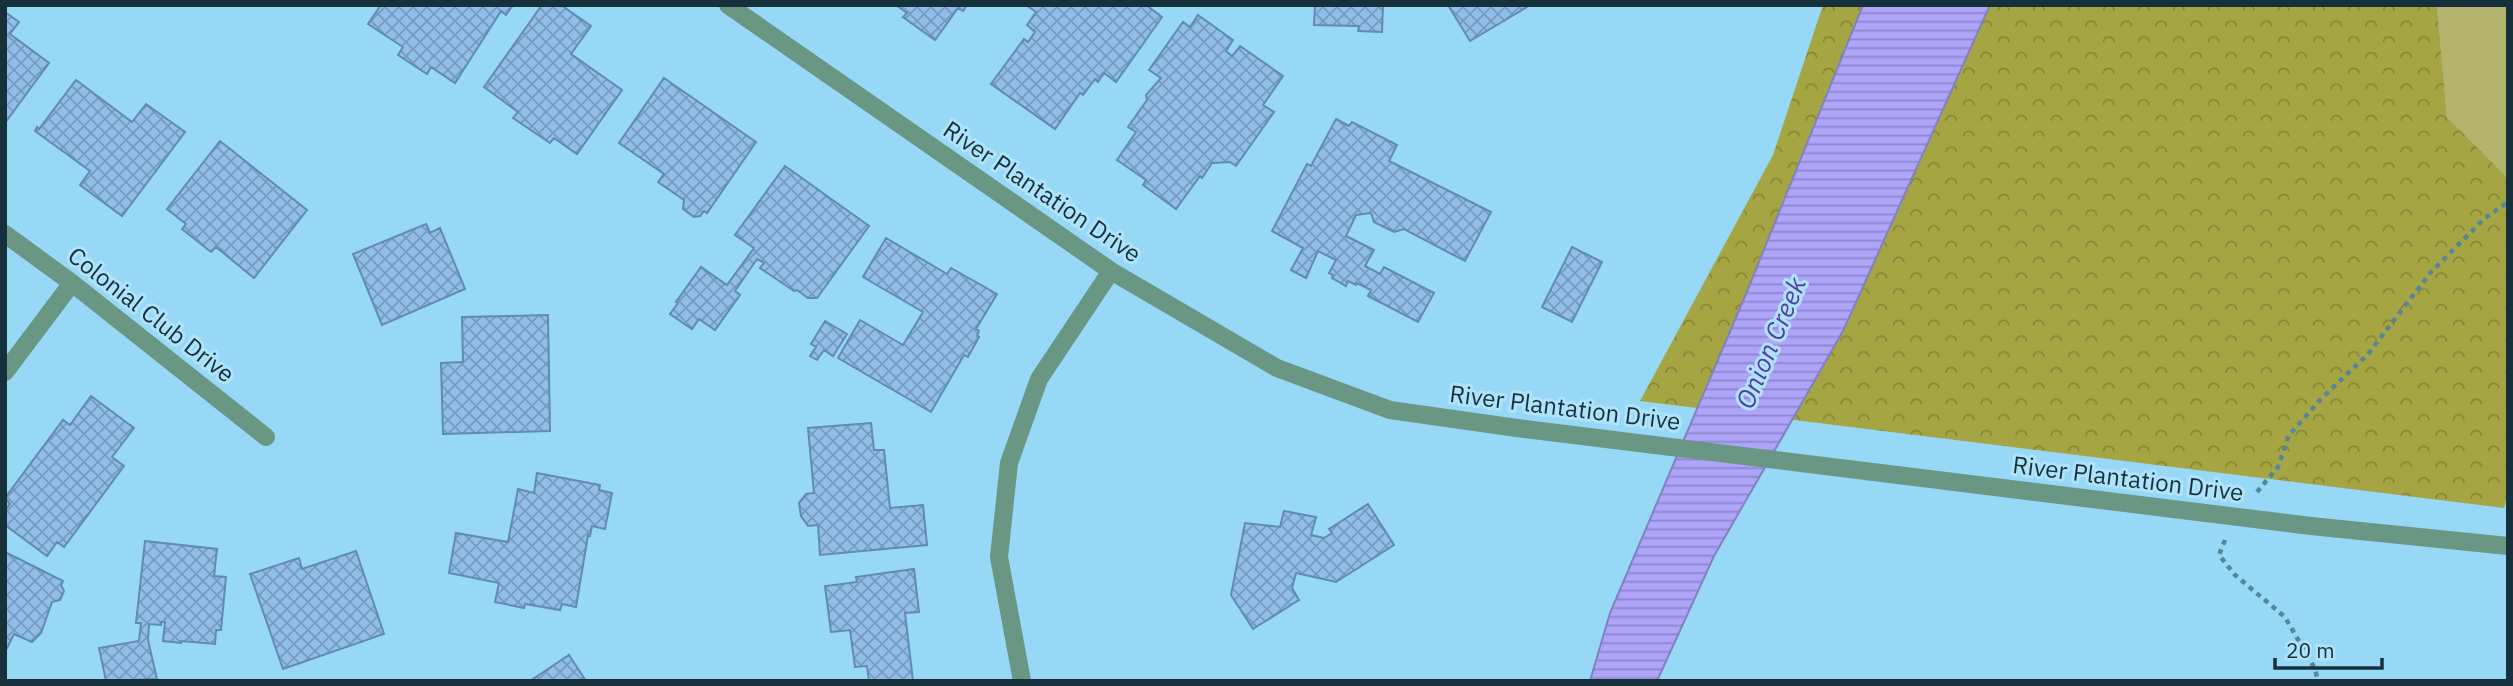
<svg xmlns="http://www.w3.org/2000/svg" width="2513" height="686" viewBox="0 0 2513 686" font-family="'IBM Plex Sans',sans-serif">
  <defs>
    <pattern id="forest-crowns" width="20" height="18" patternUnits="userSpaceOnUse" patternTransform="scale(1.75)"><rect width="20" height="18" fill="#a6a543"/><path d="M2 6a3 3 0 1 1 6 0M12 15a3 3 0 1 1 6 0" fill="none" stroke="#868739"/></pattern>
    <pattern id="water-rules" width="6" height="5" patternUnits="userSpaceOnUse" patternTransform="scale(1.75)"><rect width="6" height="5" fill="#aea4f9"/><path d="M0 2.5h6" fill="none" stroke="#8d86cb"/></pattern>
    <pattern id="building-cross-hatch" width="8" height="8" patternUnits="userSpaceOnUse" patternTransform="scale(1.75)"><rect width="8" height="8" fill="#91bee9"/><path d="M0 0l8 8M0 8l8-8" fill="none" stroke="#759bbe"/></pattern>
  </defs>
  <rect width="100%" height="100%" fill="#96d8f6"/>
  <path fill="#b4b46f" d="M2437,5h71v173l-61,-61z"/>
  <path fill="url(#forest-crowns)" d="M1823,5h614l10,112 61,61v316l-4,14 -864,-107 133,-246z"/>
  <path fill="url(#water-rules)" stroke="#8082c0" stroke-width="2" d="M1863,5h127l-147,326 -129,225 -57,125h-67l20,-68 136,-319z"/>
  <path fill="url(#building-cross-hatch)" stroke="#608bb4" stroke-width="2" d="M381,5l88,1 44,-1 -7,10 -5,-4 -46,72 -24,-16 -4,7 -29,-19 5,-8 -35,-23z
    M542,5h19l30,21 -20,28 51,36 -45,64 -23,-16 -4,5 -37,-25 5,-6 -34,-25z
    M896,5h71l-4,6 -5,-3 -23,32 -32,-23 4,-4z
    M1026,5h120l16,12 -46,65 -12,-9 -6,9 -3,-3 -12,16 -3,-2 -25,36 -64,-45 33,-45 4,3 7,-10 -8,-7 9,-13z
    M1315,5h68l-1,27 -24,-1 1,-5 -45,-1z
    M1448,5h79v2l-57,34z
    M5,12l14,10 -9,12 39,29 -44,60z
    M1198,15l35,25 -7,11 6,5 8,-10 43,30 -20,29 11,7 -38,54 -6,-4 -18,1 -10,15 -2,-2 -24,33 -33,-24 3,-5 -29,-20 19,-28 -8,-5 19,-27 -1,-5 15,-17 -12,-8 34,-48 7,5z
    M664,78l92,64 -49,71 -3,-2 -4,5 -6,1 -11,-8 1,-9 -26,-18 6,-8 -45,-31z
    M76,80l56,42 14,-18 39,28 -63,84 -42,-31 10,-14 -55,-40 2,-4 2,2z
    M1336,119l13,7 3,-4 45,23 -8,16 102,51 -26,49 -61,-32 -10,3 -20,-10 -3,-9 -15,2 -10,21 28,14 -9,16 15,8 4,-7 50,26 -16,29 -50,-26 3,-6 -14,-7 -1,2 -8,-4 -2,5 -14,-8 1,-3 -4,-2 7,-13 -18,-9 -12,27 -15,-8 12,-22 -31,-17 35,-67 4,2z
    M220,141l87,69 -53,68 -38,-31 -5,5 -29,-23 4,-5 -19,-15z
    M785,166l84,60 -52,72h-9l-11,-8 -3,1 -34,-23 4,-5 -7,-4 -22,32 5,4 -25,35 -16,-11 -7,10 -22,-15 8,-11 -2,-1 25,-35 26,18 27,-37 -19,-13z
    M426,224l4,9 10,-5 25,61 -83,36 -29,-71z
    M886,238l61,36 4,-6 46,26 -21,35 3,2 -2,5 2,1 -11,20 -4,-2 -33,57 -93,-54 22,-38 43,25 20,-33 -60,-35z
    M1572,247l30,15 -30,60 -30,-15z
    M548,315l2,116 -107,3 -2,-71 22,-1 -1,-45z
    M825,321l22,13 -14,22 -9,-6 -7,10 -7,-4 6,-9 -5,-3z
    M91,396l43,32 -22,29 12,9 -60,81 -7,-5 -10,14 -42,-31v-15l5,-6 -5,-6 58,-78 7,5z
    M871,423l3,27h10l6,58 33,-3 4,40 -107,10 -2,-30 -10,1 -7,-10 -2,-13 7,-9 8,-1 -6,-65z
    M537,473l63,12 -1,5 13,3 -7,36 -13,-3 -2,10 -2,-1 -12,72 -14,-3 -2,6 -35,-6 -1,4 -29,-6 4,-19 -50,-10 7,-40 52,9 10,-53 16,4z
    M1368,504l26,41 -58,37 -40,-9 -4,15 7,12 -46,29 -22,-34 14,-72 35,4 4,-16 32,6 -5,18 13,3 8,-5 -3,-4z
    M145,541l72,8 -3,27 12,1 -5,53h-5l-1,14 -34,-3v2l-18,-2 2,-19h-4v3l-12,-1 -1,16 9,39 -51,2 -7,-33 40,-7 2,-18h-5z
    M356,551l28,83 -101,35 -33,-95 49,-16 3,11z
    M5,552l58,29 -2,4 3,6 -4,9 -8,2 -11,31 -9,9 -18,-8 -9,18z
    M914,569l5,43 -14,1 8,68h-44l-2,-15 -12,1 -5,-37 -19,2 -6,-46 32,-4 -1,-5z
    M569,655l17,26h-56z"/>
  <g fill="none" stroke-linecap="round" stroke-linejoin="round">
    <path stroke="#57869a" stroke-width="4.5" stroke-dasharray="5 5" stroke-linecap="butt" d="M2257,492l21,-25 11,-32 31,-35 48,-46 63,-82 54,-54 23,-16
      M2225,540l-6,15 16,20 50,42 30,52 3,12"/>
    <path stroke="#6a9684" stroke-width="18" d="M728,5l383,266 166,97 113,42 127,18
      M5,234l67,49 194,154
      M5,372l67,-89
      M2311,526l197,20
      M1022,681l-23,-124 10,-94 30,-84 72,-108"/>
    <path stroke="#6a9684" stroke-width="18" d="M1517,428l794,98"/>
  </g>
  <g text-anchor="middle" stroke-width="6" stroke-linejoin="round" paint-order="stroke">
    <g font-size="24" fill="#16313c" stroke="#afe3fb">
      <text transform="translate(1042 192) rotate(34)" y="8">River Plantation Drive</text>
      <text transform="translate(151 315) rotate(38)" y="8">Colonial Club Drive</text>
      <text transform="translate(1565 408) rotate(7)" y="8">River Plantation Drive</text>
      <text transform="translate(2128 479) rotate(7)" y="8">River Plantation Drive</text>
    </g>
    <g font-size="26" font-style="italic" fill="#543fa1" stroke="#afe3fb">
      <text transform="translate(1771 343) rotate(-67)" y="9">Onion Creek</text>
    </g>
  </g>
  <rect width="2513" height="686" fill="none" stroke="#16313c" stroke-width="14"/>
  <path d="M2275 658v10h107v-10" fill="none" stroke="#16313c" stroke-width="3.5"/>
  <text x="2286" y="658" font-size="21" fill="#16313c" stroke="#afe3fb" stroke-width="5" paint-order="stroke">20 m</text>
</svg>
